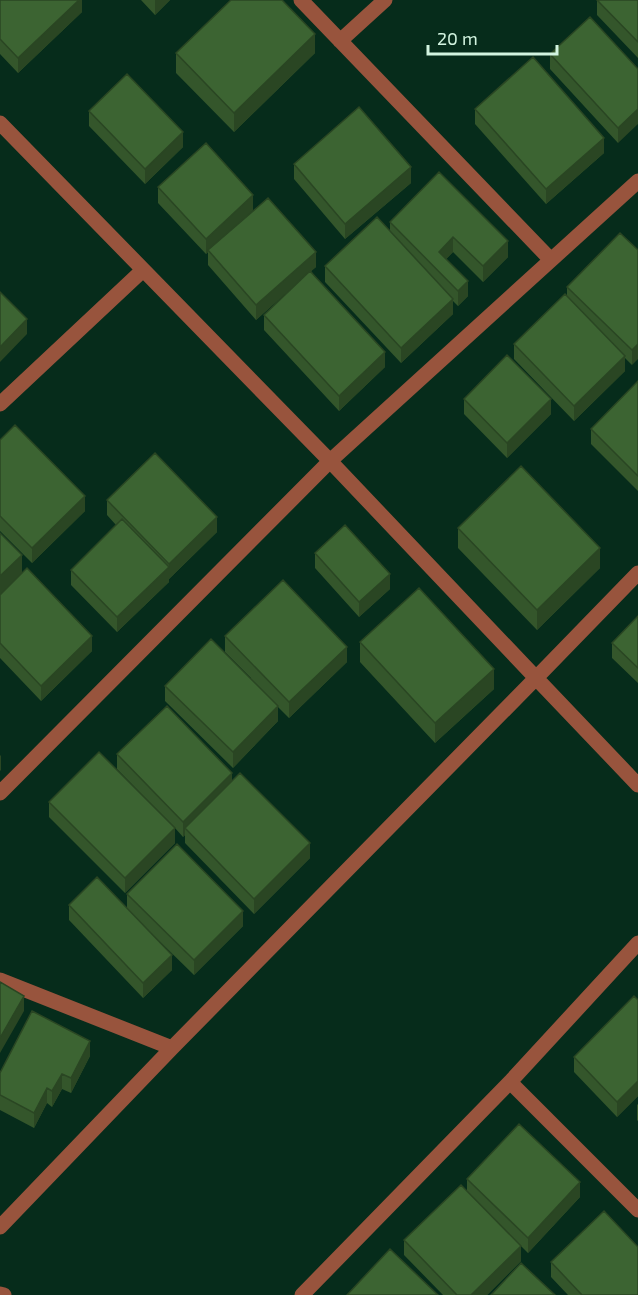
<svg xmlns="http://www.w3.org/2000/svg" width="638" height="1295" viewBox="0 0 638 1295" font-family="'Exo 2',sans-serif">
  <rect width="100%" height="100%" fill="#062c1b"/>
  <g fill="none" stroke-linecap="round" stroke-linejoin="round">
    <path stroke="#98543d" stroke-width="15" d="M301,0l250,260
      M340,41l45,-41
      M0,123l330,338 206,217 -364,370 -172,179
      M0,404l143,-134
      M638,573l-102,105 102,107
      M0,793l330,-332 308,-280
      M0,980l172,68
      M510,1082l128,128
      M0,1294l4,1
      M302,1295l208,-213 128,-139"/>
  </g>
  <path fill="#34562b" d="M0,0h82v12l-64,61 -18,-19z
    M141,0h29l-15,15z
    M597,0h41v58l-41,-43z
    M176,53h139l-81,79 -58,-59z
    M550,54l88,15 -20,74 -68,-74z
    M475,109l129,44 -58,51 -71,-80z
    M89,111l94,36 -38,37 -56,-58z
    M294,164l117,19 -66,56 -51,-60z
    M439,172l69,85 -25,25 -30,-30 -7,7 22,37 -10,10 -5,-5v13l-52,49 -76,-81v-16l65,-35v-9z
    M158,187l95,23 -14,14 77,43 -5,4 74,96 -46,44 -75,-81v-15l32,-31 -40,36 -48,-55v-13l-2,2 -48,-51z
    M638,250l-6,115 -7,-7v13l-51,50 -60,-62v-15l53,-47v-10z
    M638,381v110l-47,-47v-15z
    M464,399l87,15 -44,44 -43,-44z
    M0,440l85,71 -53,52 -32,-32z
    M107,500l110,32 -48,47v3l-52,50 -46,-47v-15l45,-45 -9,-10z
    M458,528l142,40 -63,62 -79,-82z
    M0,533l22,40 70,78 -51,50 -41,-43z
    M315,553l75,36 -31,28 -44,-49z
    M638,616v67l-26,-25v-15z
    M225,636l122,26 -58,56 -11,-11v14l-45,47 -68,-67v-15l86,-8 -26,-26z
    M360,642l134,47 -59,54 -75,-81z
    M117,754l115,28 78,76 -56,56 -69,-71v-8l-2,2 -8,-9v15l-50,50 -76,-76v-15l98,-2 -30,-31z
    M127,894l116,32 -49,49 -47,-46 25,41 -29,28 -74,-78v-15l58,3z
    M90,1056l-19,37 -9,-4 -10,18 -5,-4 -13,25 -34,-18v-37z
    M574,1057l64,39 -21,21 -43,-45z
    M638,1104v17l-1,-1v-15z
    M467,1179l113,18 -52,56 -7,-7v15l-34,34h-44l-39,-40v-15l63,-49z
    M551,1262l87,33h-70l-17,-18z"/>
  <path fill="#2a4623" d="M79,0h3v12l-64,61v-15z
    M155,0h15l-15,15z
    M315,34v19l-81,79v-19z
    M638,109v15l-20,19v-15z
    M183,132v15l-38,37v-15z
    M604,138v15l-58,51v-15z
    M411,167v16l-66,56v-15z
    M253,195v15l-44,41 -1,-1v2l-2,2v-15z
    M453,237v15l-14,15v-15z
    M508,241v16l-25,25v-16z
    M316,252v15l-60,53v-15z
    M468,281v15l-10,10v-15z
    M453,299v15l-52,49v-15z
    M27,319v15l-27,28v-15z
    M638,344v15l-6,6v-15z
    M385,352v15l-46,44v-15z
    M625,356v15l-51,50v-15z
    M551,399v15l-44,44v-15z
    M85,496v15l-53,52v-15z
    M217,517v15l-48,47v-15z
    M600,548v20l-63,62v-20z
    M22,555v19l-22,22v-20z
    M169,567v15l-52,50v-15z
    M390,574v15l-31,28v-15z
    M92,636v15l-51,50v-15z
    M347,647v15l-58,56v-16z
    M494,669v20l-59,54v-20z
    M278,706v15l-45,47v-16z
    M1,755v15l-1,1v-15z
    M232,773v15l-47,40v7l-2,2v-15z
    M175,828v15l-50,50v-15z
    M310,843v15l-56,56v-15z
    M243,911v15l-49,49v-15z
    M172,955v15l-29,28v-15z
    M24,996v15l-24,42v-15z
    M90,1041v15l-19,37v-15z
    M62,1074v15l-10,18v-16z
    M638,1081v15l-21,21v-15z
    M47,1088v15l-13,25v-15z
    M580,1182v15l-52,56v-15z
    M521,1246v15l-34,34h-16z"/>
  <path fill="#3c6432" stroke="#2a4623" stroke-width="1.5" d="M0,0h79l-61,58 -18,-19z
    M231,0h51l33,34 -81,79 -58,-60z
    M597,0h41v42z
    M590,17l48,52v40l-20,19 -68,-74z
    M533,57l71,81 -58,51 -71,-80z
    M127,74l56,58 -38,37 -56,-58z
    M359,107l52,60 -66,57 -51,-60z
    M206,143l47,52 -47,44 -48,-52z
    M439,172l69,69 -25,25 -30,-29 -14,15 29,29 -10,10 -68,-69z
    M268,198l48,54 -60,53 -48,-55z
    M377,217l76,82 -52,49 -76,-82z
    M620,233l18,17v94l-6,6 -65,-63z
    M310,271l75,81 -46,44 -75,-81z
    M0,292l27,27 -27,28z
    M565,294l60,62 -51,50 -60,-62z
    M507,355l44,44 -44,44 -43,-44z
    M638,381v95l-47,-47z
    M15,425l70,71 -53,52 -32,-32v-76z
    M155,453l62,64 -48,47 -62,-64z
    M521,466l79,82 -63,62 -79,-82z
    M122,519l47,48 -52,50 -46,-47z
    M345,525l45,49 -31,28 -44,-49z
    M0,533l22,22 -22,21z
    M27,568l65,68 -51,50 -41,-43v-48z
    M283,580l64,67 -58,55 -64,-66z
    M419,588l75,81 -59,54 -75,-81z
    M638,616v52l-26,-25z
    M211,639l67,67 -45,46 -68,-66z
    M167,706l65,67 -49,49 -66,-68z
    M99,752l76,76 -50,50 -76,-76z
    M240,773l70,70 -56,56 -69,-71z
    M177,844l66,67 -49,49 -67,-66z
    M97,877l75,78 -29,28 -74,-78z
    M0,982l24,14 -24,42z
    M634,996l4,4v81l-21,21 -43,-45z
    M32,1011l58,30 -19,37 -9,-4 -10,17 -5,-3 -13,25 -34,-18v-22z
    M519,1124l61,58 -52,56 -61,-59z
    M461,1185l60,61 -50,49h-14l-53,-55z
    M604,1211l34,36v48h-56l-31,-33z
    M390,1249l48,46h-91z
    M521,1263l34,32h-64z"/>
  <path d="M428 45v9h129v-9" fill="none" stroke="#d2f4e0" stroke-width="3"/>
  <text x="437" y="45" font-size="18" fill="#d2f4e0" stroke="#062c1b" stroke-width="4.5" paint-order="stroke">20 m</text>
</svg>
